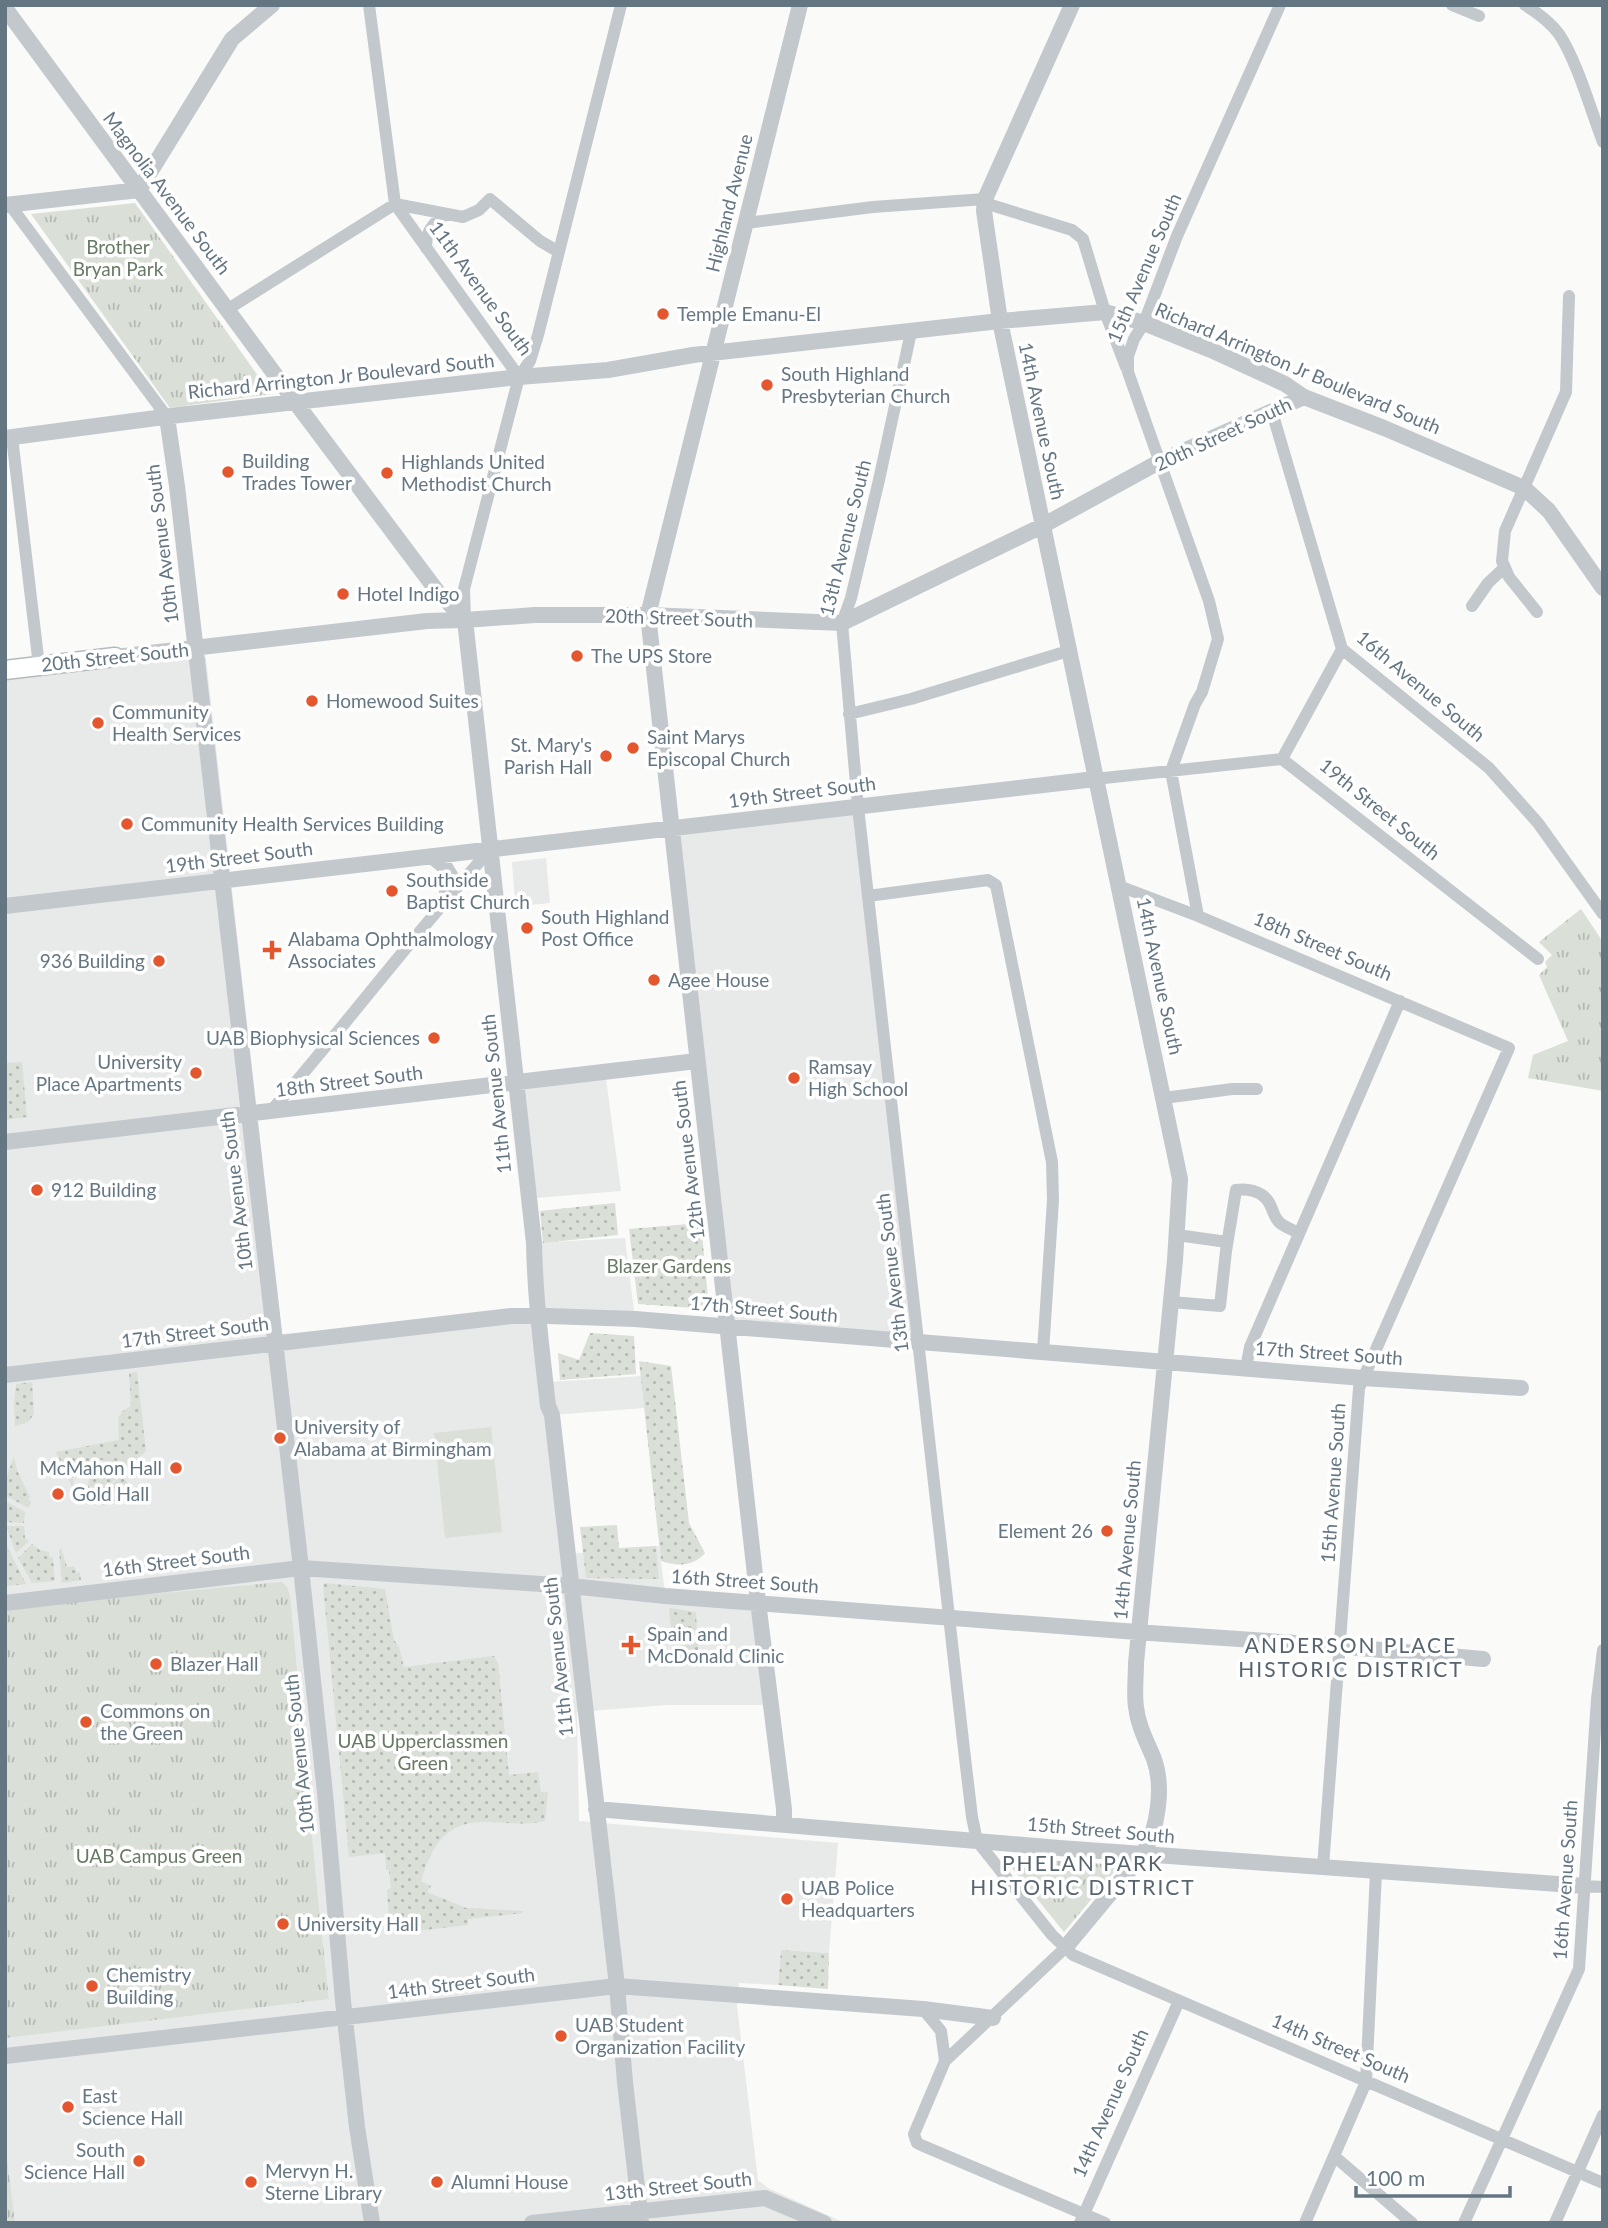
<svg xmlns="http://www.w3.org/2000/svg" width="1608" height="2228" viewBox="0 0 1608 2228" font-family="Lato,sans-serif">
  <defs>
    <pattern id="grass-dots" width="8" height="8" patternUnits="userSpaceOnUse" patternTransform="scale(1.75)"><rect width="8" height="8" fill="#dadfd7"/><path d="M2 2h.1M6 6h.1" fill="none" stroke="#b4b9b4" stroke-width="1.8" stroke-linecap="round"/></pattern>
    <pattern id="park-tufts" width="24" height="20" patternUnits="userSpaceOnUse" patternTransform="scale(1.75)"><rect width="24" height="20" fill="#dadfd7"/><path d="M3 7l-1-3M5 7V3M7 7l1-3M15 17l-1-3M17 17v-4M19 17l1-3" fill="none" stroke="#b4b9b4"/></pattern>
  </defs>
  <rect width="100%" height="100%" fill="#fafaf8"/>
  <path fill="#e8e9e9" d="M200,654l6,4 76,676 123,-11 133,-7 -22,-234 89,-11 16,120 -85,7 -2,45 91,-5 10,81 -92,-3 6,66 92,-6 3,32 -92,7 16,139 91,-8 6,47 93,9 13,103h-104l-90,7 2,109 259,22 -9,110 -48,-3 -3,35 -39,-2 -2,23 21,174 10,8 77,35h-840v-1548z
    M858,807l62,535 -192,-15 -57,-498z
    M546,858l4,45 -20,2 -4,-3 -11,1 -3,-41z"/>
  <path fill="url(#grass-dots)" d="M22,1062l5,55 -22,3v-57z
    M615,1203l3,32 -75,8 -3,-32z
    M701,1223l8,86 -71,-5 -9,-75z
    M590,1333l44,3 2,38 -76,6 -2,-27 21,7z
    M639,1361l32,5 18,157 16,30c-12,14 -28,13 -44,8z
    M137,1372l9,79 -23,21 -13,-9 -17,-6 -2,8h-7v9l-11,2 1,15 -18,-39 63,-12 -1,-22 5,-7 8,-5 -2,-33z
    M32,1382l2,32 -6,8 -13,4 -1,-21 2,-21z
    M14,1456l3,14 13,27 -2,2 3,4 -3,5 -23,-13 2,-19z
    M104,1464l16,11 -25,22 -8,-4 3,-20 4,1 3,-9 5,2z
    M122,1475l13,18 -32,13 -6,-8z
    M5,1501l20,11 -1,11 -18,-1z
    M617,1525l2,23 37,-2 3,33 -73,-1 -6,-51z
    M6,1526h18l1,12 4,3 -13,12z
    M5,1542l21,42 -21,2z
    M32,1544l8,6 9,2v5l4,1 2,23 -23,2 -14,-25z
    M61,1548l6,19 7,-1 3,7 3,-1 1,8 -19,3 -3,-33z
    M325,1583l60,6 9,51 5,7 5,20 90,-11 4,7 11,112 29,-3 3,20h7l-3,29c-21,5 -40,1 -61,1 -39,-1 -53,26 -63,59l10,5 -4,6 39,16 57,3v2l-55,6v6l-78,9 -3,-44 4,-2 -2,-18h-3l-1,-17 -36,4 -26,-272z
    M669,1608l27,4 2,40 -2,12h-21z
    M781,1950l48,3 -1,36 -50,-4z"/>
  <path fill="url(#park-tufts)" d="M135,203l136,191 -101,14 -139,-194z
    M1581,909l22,33v149l-75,-13 5,-23 35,-14 -29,-66 8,-8 -2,-5 7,-7 -13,-13z
    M282,1582l5,5 3,9c13,134 23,269 39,403l-324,39v-428l17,-4z
    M1003,1857l117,8 -56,67z
    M5,2144l10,79h-10z"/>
  <path fill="#dadfd7" d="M491,1427l11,105 -57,6 -11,-105z"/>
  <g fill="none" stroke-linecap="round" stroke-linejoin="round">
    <defs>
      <path id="secondary" d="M5,670l110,-13"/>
    </defs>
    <use href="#secondary" stroke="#b3babf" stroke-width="21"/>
    <path stroke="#c3c8cc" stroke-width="12" d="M369,5l26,199 124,173 -55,212 1,31
      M1452,5l27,11
      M1525,5c13,8 25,17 34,29 18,27 32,77 44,108
      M395,204l68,13 16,-7 11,-11 50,42 19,11
      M10,205l157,212
      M746,223l127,-16 112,-8 6,6 81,25 11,9 22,73 21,55
      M426,248c0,-17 6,-24 20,-34
      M228,309l167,-105
      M911,332l-32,148 -28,118 -9,25 16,184 105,934 9,76 5,24 75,94 21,20 530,228
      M519,377l11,-16 8,-26 83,-330
      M1272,412l70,237 147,119 49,55 65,91
      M12,437l27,229
      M1472,606l16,-23 17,-16
      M1537,612l-28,-35 -7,-16 3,-30 61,-139 3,-96
      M849,714l62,-15 157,-48
      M1282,759l60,-110
      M1095,779l187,-20 256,200
      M1119,886l79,30 311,132 -150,340 -36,479
      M868,896l120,-16 8,5 56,277 1,38 -10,152
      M1198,916l-27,-145 24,-67 7,-12 16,-53 -9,-38 -81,-229v-16l6,-17 10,-16 33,-87 103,-231
      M1164,1098l68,-9h25
      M271,1111c75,-86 143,-177 219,-261
      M1177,1235l50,7
      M1171,1302l49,4 6,-55 10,-61c11,-2 25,1 32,11 5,7 5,15 11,21 5,5 14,8 20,11
      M1246,1368l4,-21 150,-346
      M1585,1886l18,1
      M1065,1948l-120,113 -31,73 3,9 4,2 184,78
      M923,2009l18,22 4,30
      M1334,2156l78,67
      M1080,2223l99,-222
      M1305,2223l61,-141 10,-210
      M1464,2223l115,-254 18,-270 6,-49
      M1555,2223l48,-108"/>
    <path stroke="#c3c8cc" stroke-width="16" d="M5,8l291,395 141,188 28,29
      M5,205l134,-15 93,-151 40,-34
      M167,417l10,69 124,1082 24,225 18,208 14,126 15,96
      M5,438l174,-23 340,-38 89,-7 85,-15 307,-34 105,-9 39,11 67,27 74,34 19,13 80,31 140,60 25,23 54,77
      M465,620l69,623c1,55 8,109 14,163l4,9 65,571 8,96 16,141
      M115,657l312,-36 38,-1 70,-5h113l194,8 200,-97 117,-64 145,-65
      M432,856l13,11 6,10 -5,20
      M5,906l1090,-127
      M5,1142l692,-81
      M5,1375l506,-59h37l87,3 728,59 158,10
      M5,1603l296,-35 270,18 94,10 485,37 176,12 157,14
      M596,1809l463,39 526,38
      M784,1825v-16l-26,-207 -110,-987 152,-610
      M1065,1948l78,-94c15,-25 21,-67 11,-95 -7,-17 -16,-33 -18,-52 -2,-14 0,-29 0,-44l39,-403 5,-81 -180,-858 -16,-110 1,-12 87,-194
      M5,2056l612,-70 306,23 70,9
      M532,2223l233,-25 59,25"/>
    <use href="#secondary" stroke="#fff" stroke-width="18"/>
  </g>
  <g fill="#e4572e" stroke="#fff" stroke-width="2.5">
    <circle cx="663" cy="314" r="7"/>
    <circle cx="767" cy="385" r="7"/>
    <circle cx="228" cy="472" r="7"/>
    <circle cx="387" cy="473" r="7"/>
    <circle cx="343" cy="594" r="7"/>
    <circle cx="577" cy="656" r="7"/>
    <circle cx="312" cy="701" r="7"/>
    <circle cx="98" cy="723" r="7"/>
    <circle cx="633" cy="748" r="7"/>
    <circle cx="606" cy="756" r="7"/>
    <circle cx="127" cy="824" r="7"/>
    <circle cx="392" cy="891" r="7"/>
    <circle cx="527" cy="928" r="7"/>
    <path d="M268.5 939.5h7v7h7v7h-7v7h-7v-7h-7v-7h7z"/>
    <circle cx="159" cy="961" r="7"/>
    <circle cx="654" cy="980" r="7"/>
    <circle cx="434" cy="1038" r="7"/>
    <circle cx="196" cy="1073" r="7"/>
    <circle cx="794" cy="1078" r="7"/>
    <circle cx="37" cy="1190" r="7"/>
    <circle cx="280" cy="1438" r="7"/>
    <circle cx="176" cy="1468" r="7"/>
    <circle cx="58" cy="1494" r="7"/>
    <circle cx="1107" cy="1531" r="7"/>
    <path d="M627.5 1634.5h7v7h7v7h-7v7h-7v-7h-7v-7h7z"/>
    <circle cx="156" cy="1664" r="7"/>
    <circle cx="86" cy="1722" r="7"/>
    <circle cx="787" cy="1899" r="7"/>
    <circle cx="283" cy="1924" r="7"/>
    <circle cx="92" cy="1986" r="7"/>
    <circle cx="561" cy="2036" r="7"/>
    <circle cx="68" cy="2107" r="7"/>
    <circle cx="139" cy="2161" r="7"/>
    <circle cx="251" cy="2182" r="7"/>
    <circle cx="437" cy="2182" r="7"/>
  </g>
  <g text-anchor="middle" stroke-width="7" stroke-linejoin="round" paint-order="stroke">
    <g font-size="19" fill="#657683" stroke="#fff">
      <text transform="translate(167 193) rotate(53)" y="7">Magnolia Avenue South</text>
      <text transform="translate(729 203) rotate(-76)" y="7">Highland Avenue</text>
      <text transform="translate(1144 268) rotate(-67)" y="7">15th Avenue South</text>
      <text transform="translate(481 288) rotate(54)" y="7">11th Avenue South</text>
      <text transform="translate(1298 368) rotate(23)" y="7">Richard Arrington Jr Boulevard South</text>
      <text transform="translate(341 376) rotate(-6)" y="7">Richard Arrington Jr Boulevard South</text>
      <text transform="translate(1042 421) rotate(78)" y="7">14th Avenue South</text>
      <text transform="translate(1223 434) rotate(-25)" y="7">20th Street South</text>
      <text transform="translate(845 538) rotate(-76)" y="7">13th Avenue South</text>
      <text transform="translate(162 544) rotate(-97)" y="7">10th Avenue South</text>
      <text transform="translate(679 618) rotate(2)" y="7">20th Street South</text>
      <text transform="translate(115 657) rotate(-6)" y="7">20th Street South</text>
      <text transform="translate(1421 686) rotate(40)" y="7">16th Avenue South</text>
      <text transform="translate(802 792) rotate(-7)" y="7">19th Street South</text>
      <text transform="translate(1380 809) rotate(39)" y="7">19th Street South</text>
      <text transform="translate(239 857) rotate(-7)" y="7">19th Street South</text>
      <text transform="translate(1323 946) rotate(23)" y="7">18th Street South</text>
      <text transform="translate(1160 976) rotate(78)" y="7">14th Avenue South</text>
      <text transform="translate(349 1081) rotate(-7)" y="7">18th Street South</text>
      <text transform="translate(496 1094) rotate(-96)" y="7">11th Avenue South</text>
      <text transform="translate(688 1160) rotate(-97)" y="7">12th Avenue South</text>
      <text transform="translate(236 1191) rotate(-97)" y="7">10th Avenue South</text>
      <text transform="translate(892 1273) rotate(-97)" y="7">13th Avenue South</text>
      <text transform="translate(764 1309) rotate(5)" y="7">17th Street South</text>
      <text transform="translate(195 1332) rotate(-7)" y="7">17th Street South</text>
      <text transform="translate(1329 1353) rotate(4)" y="7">17th Street South</text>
      <text transform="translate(1333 1483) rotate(-86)" y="7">15th Avenue South</text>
      <text transform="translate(1127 1540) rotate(-85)" y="7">14th Avenue South</text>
      <text transform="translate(176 1561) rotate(-7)" y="7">16th Street South</text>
      <text transform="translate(745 1581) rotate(4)" y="7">16th Street South</text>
      <text transform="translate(558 1657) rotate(-96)" y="7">11th Avenue South</text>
      <text transform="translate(299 1754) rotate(-96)" y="7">10th Avenue South</text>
      <text transform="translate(1101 1830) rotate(5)" y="7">15th Street South</text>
      <text transform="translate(1565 1880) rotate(-86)" y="7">16th Avenue South</text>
      <text transform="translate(461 1983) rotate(-7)" y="7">14th Street South</text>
      <text transform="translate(1341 2048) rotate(23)" y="7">14th Street South</text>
      <text transform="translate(1110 2103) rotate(-66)" y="7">14th Avenue South</text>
      <text transform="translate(678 2186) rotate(-6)" y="7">13th Street South</text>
    </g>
    <g font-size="19" fill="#687a64" stroke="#fff">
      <text x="118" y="254">Brother<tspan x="118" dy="22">Bryan Park</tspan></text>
      <text x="669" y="1273">Blazer Gardens</text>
      <text x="423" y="1748">UAB Upperclassmen<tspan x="423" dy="22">Green</tspan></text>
      <text x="159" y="1863">UAB Campus Green</text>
    </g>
    <g font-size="19" fill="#657683" stroke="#fff" text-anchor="start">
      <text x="677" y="321">Temple Emanu-El</text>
      <text x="781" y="381">South Highland<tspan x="781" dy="22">Presbyterian Church</tspan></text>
      <text x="242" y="468">Building<tspan x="242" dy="22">Trades Tower</tspan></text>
      <text x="401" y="469">Highlands United<tspan x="401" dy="22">Methodist Church</tspan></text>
      <text x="357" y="601">Hotel Indigo</text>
      <text x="591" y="663">The UPS Store</text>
      <text x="326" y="708">Homewood Suites</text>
      <text x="112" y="719">Community<tspan x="112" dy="22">Health Services</tspan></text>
      <text x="647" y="744">Saint Marys<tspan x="647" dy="22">Episcopal Church</tspan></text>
      <text x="592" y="752" text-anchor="end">St. Mary's<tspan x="592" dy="22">Parish Hall</tspan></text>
      <text x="141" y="831">Community Health Services Building</text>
      <text x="406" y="887">Southside<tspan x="406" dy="22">Baptist Church</tspan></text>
      <text x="541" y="924">South Highland<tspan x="541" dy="22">Post Office</tspan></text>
      <text x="288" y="946">Alabama Ophthalmology<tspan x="288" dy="22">Associates</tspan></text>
      <text x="145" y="968" text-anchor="end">936 Building</text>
      <text x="668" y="987">Agee House</text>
      <text x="420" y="1045" text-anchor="end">UAB Biophysical Sciences</text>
      <text x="182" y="1069" text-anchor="end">University<tspan x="182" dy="22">Place Apartments</tspan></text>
      <text x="808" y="1074">Ramsay<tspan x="808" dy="22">High School</tspan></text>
      <text x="51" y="1197">912 Building</text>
      <text x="294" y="1434">University of<tspan x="294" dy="22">Alabama at Birmingham</tspan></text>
      <text x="162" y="1475" text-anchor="end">McMahon Hall</text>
      <text x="72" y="1501">Gold Hall</text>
      <text x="1093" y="1538" text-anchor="end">Element 26</text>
      <text x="647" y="1641">Spain and<tspan x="647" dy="22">McDonald Clinic</tspan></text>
      <text x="170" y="1671">Blazer Hall</text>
      <text x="100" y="1718">Commons on<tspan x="100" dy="22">the Green</tspan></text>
      <text x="801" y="1895">UAB Police<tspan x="801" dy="22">Headquarters</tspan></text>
      <text x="297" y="1931">University Hall</text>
      <text x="106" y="1982">Chemistry<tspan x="106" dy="22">Building</tspan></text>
      <text x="575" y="2032">UAB Student<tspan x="575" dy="22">Organization Facility</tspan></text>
      <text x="82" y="2103">East<tspan x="82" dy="22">Science Hall</tspan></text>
      <text x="125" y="2157" text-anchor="end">South<tspan x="125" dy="22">Science Hall</tspan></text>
      <text x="265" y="2178">Mervyn H.<tspan x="265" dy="22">Sterne Library</tspan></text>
      <text x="451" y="2189">Alumni House</text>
    </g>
    <g font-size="21" letter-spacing="2" fill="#57646e" stroke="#fff">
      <text x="1351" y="1653">ANDERSON PLACE<tspan x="1351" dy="24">HISTORIC DISTRICT</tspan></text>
      <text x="1083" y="1871">PHELAN PARK<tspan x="1083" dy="24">HISTORIC DISTRICT</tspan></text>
    </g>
  </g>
  <rect width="1608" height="2228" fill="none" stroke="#657683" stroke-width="14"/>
  <path d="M1356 2186v10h154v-10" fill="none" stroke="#657683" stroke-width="3.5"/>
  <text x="1366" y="2186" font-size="21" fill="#657683" stroke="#ffffff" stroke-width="5" paint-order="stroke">100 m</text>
</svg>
